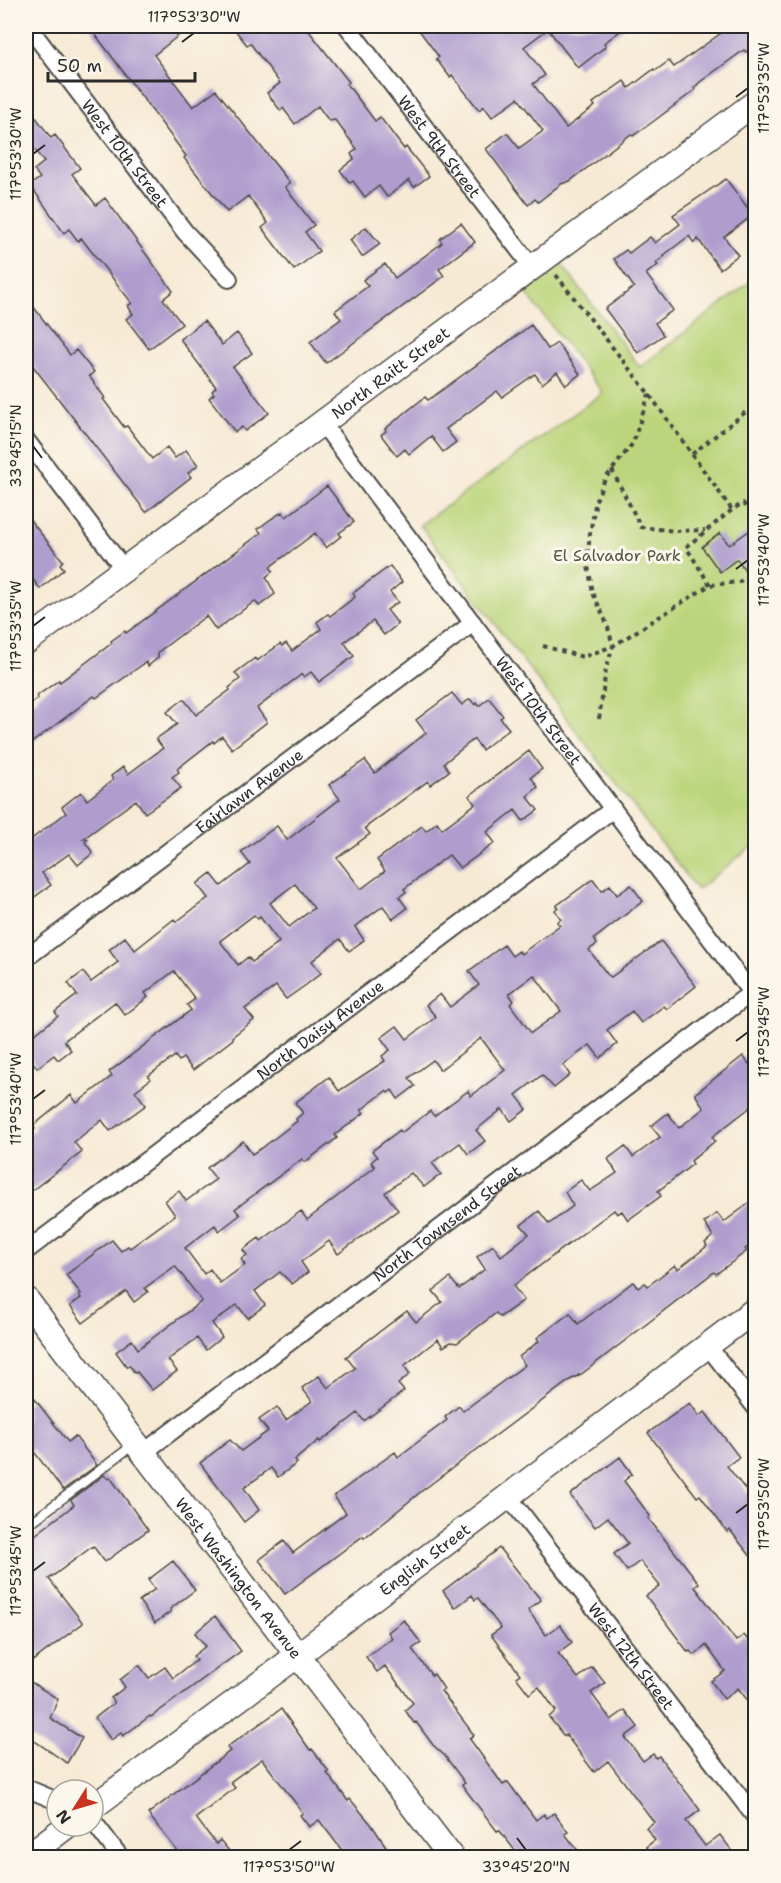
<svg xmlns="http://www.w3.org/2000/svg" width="781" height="1883" viewBox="0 0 781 1883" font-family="'Shantell Sans',sans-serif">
  <rect width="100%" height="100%" fill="#fbf7ec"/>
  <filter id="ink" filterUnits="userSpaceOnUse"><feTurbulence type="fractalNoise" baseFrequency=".0167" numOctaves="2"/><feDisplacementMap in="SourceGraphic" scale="12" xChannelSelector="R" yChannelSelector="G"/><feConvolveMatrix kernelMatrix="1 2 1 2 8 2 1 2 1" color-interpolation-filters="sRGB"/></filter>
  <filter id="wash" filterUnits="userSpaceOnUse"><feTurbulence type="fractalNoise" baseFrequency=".008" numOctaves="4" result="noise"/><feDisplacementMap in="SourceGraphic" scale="24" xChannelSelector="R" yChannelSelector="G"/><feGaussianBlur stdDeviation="1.35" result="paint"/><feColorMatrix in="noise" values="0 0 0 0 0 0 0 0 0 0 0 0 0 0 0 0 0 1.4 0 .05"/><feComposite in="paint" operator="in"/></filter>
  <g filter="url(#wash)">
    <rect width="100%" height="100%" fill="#f7ead5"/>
    <path fill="#bcd57b" stroke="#748053" stroke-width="1.5" d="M559,261l81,106 115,-89v566l-58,46 -277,-365 183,-132 -80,-104z"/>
    <g id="blocks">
      <path fill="#af9dce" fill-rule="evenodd" d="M89,26h81l8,10 -24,19 39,52 23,-17 74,93 -5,4 29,38 -9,7 14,19 -25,19 -32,-42 6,-5 -20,-27 -21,16 -43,-54 2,-2z
        M232,26h73l44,56 -2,2 28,37 5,-4 24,32 2,-2 23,29 -15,11 -5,-7 -22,17 -8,-11 -14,11 -12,-16 -3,2 -10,-13 14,-11 -3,-5 6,-5 -22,-29 -6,1 -11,-15 -23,18 -12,-16 -3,2 -13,-17 13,-10 -30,-40 -3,2z
        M416,26h211l-23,17 2,3 -28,22 -30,-39 -24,18 21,28 -12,9 33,44 29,-22 -2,-3 31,-22 5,7 25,-19 1,2 14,-10 5,6 57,-41h25v19l-10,7 -2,-2 -44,32 -6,6 1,2 -41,31 -21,15 -2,-2 -61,47 -9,3 -23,18 -3,-3 -7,6 -42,-56 21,-16 12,15 24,-17 -25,-33 -26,19 -8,-11 -5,4 -27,-35 -2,2 -14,-18 3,-2z
        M26,104l25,34 4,-3 25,33 -8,6 24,31 9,-7 68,93 -10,8 19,25 -33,25 -23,-30 7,-5 -5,-8 4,-3 -51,-65 -3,3 -9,-12 -5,4 -34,-48 10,-7 -6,-8 10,-8 -18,-24z
        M726,179l27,36 -29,22 14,18 -18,14 -22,-30 -4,4 -5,-7 -25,19 1,1 -9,7 2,2 -12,9 27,36 -18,13 8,12 -25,18 -33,-44 29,-22 -20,-28 12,-9 3,3 21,-16 5,6 25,-19 -7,-9z
        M461,223l14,19 -36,27 5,7 -118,87 -16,-21 31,-23 -6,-8 33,-25 -5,-6 22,-16 10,14 47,-35 -2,-4z
        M366,227l14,17 -18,13 -12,-17z
        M26,297l44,58 6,-5 18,22 -5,4 16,22 -2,1 21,28 3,-1 25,33 15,-12 8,11 11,-8 12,15 -10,8 3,4 -45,35 -120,-155z
        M204,321l18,24 15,-12 15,20 -19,14 36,46 -24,18 -3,-4 -7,5 -26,-34 5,-4 -2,-3 4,-4 -36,-48z
        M531,325l17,24 9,-6 23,31 -14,11 -9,-13 -15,12 -7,-10 -33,23 -5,-6 -51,38 10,13 -13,10 -12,-16 -22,18 -4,-5 -8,7 -16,-21 5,-4 -1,-2 40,-32 3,3 6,-4z
        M327,486l27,36 -15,11 2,3 -15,12 -11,-15 -45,34 3,4 -7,6 9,17 -16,12 -4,-5 -39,29 -10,-14 -48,36v6l-10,8 -2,-4 -50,36 -2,-2 -68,51v-40l12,-9 -1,-2 22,-16 1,2 52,-39 -1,-2 14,-10 1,2 135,-100 -3,-4 13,-10 11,-7 4,5z
        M26,515l37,46 -3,3 4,5 -24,20 -14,-19z
        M756,526v37l-11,7 -8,-11 -17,13 -18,-25 18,-14 9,12z
        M390,566l12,16 -12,10 8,10 -11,8 11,14 -14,11 -11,-14 -29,21 10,14 -35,26 -8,-10 -7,5 -2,-3 -45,34 10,14 -35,27 -10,-13 -8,7 -1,-2 -36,28 2,3 -7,5 9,11 -36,25 -9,-13 -53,39h5l-3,3 8,11 -15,12 -9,-11 -27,19 9,12 -25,18v-60l40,-30 -4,-6 19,-15 6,8 26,-20 -2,-4 12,-9 5,7 35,-26 -7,-9 21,-15 -10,-12 17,-13 12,16 34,-25 -1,-2 11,-9 -5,-6 20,-15 2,3 23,-17 2,2 4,-3 6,8 29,-22 -4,-7 11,-8 2,2 25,-19 -2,-4z
        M452,693l10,12 8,-6 5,6 2,-2 2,3 10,-8 14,18 -3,2 9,11 -27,21 -8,-11 -30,24 5,8 -19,14 -2,-4 -63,47 5,6 -33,24 24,31 24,-18 -8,-11 45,-34 4,5 11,-9 5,7 33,-25 -6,-8 60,-45 13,18 -11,8 7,10 -11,9 11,14 -15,11 -8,-11 -28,22 8,11 -35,25 -11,-13 -45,34 2,3 -7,5 8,11 -14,11 -10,-13 -28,21 9,13 -15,11 -9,-12 -28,22 9,12 -15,12 -20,14 -10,-13 -31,23 9,11 -22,17 1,2 -40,31 -10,-12 -4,3 -4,-5 -27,20 3,3 -16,12 11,14 -36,26 -8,-11 -28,22 8,10 -56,43v-60l9,-6 -2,-3 38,-31 6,8 35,-27 -3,-4 82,-62 -4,-5 8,-6 -21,-28 -29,22 3,4 -23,18 -10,-13 -51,39 7,9 -13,10 -4,-5 -17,13 -11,-15v-12l32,-25 -3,-4 22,-17 -9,-12 15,-11 8,10 27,-20 -9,-12 16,-13 10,13 39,-31 2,3 32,-24 -11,-14 14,-11 10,13 29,-22 -9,-12 36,-26 10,14 53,-41 -11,-14 36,-25 10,13 51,-40 -10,-13zM295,884l19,24 -25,19 -19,-24zM254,915l4,4 2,-2 19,25 -27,20 -4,-5 -10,8 -18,-24z
        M593,879l9,12 8,-6 7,10 14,-10 12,16 -49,38 3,5 -8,6 18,24 4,3 50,-36 35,45 -29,23 -3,-3 -23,17 -9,-12 -25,19 10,14 -17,14 -10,-13 -27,20 7,10 -16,13 -12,-13 -26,20 11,14 -16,12 -9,-12 -26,21 9,11 -17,13 -8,-11 -28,20 9,11 -17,13 -13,-14 -26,20 13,17 -60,44 -9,-13 -28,21 7,10 -16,12 -12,-12 -25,19 10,14 -17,13 -11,-13 -25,18 10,14 -16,13 -9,-12 -29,22 9,11 -25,19 -15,-18 -2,1 -6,-8 -2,2 -11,-15 16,-12 6,9 64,-48 -27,-35 -30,22 3,4 -14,10 -8,-11 -43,32 -13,-17 11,-8 -2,-3 2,-1 -15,-19 46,-35 9,11 7,-5 2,2 45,-33 -10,-14 14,-10 7,10 30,-22 -9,-11 36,-27 9,13 10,-6 35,-27 -1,-2 7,-6 -8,-10 34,-26 10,14 46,-30 -3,-5 8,-6 -9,-12 16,-12 10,13 29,-22 -10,-12 14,-11 10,13 29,-22 -10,-14 35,-26 8,11 7,-5 2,3 39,-29 -3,-3 4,-3 -6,-9 3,-3 -2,-1zM534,975l27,36 -30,22 -21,-29 4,-3 -5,-7zM481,1038l24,32 -34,26 -3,-5 -34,25 -4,-5 -29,22 -1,-3 -28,21 5,6 -6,5 4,5 -68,53 -6,-9 -40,30 -2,-3 -16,12 4,5 -6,4 4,6 -25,18 -10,-14 -6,5 -19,-26 30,-23 4,6 21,-16 -5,-6 67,-50 3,3 32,-24 -2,-3 29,-22 -3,-3 25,-19 2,2 4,-3 6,9 17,-13 -6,-8 24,-18 7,10z
        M743,1056l13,17v30l-44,34 3,4 -24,20 2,3 -35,27 3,5 -33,24 -6,-9 -5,3 -3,-4 -101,76 11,14 -24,17 -4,-4 -39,30 -6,-1 -8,5 -5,-8 -34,27 6,8 -12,10 6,7 -40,30 -6,-8 -38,29 -1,-2 -24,20 2,3 -19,14 -7,-9 -27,20 15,22 -15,12 -44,-59 30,-23 11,11 27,-20 -9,-11 18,-13 9,13 26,-19 -10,-13 17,-12 9,12 27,-20 -9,-11 61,-46 9,11 26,-20 -9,-11 17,-13 9,11 26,-20 -8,-12 16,-12 8,11 28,-22 -8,-9 18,-14 10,13 24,-18 -8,-14 16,-12 9,11 27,-18 -9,-14 17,-13 8,11 27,-20 -9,-11 17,-13 11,15 25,-20 -9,-14z
        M756,1198v43l-11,8 2,2 -31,23 -2,-2 -135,104v-1l-9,5 -147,110 -59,48 -1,-2 -78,58 -26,-34 25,-19 9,12 53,-40 -12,-17 61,-44 3,5 49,-37 -2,-3 14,-11 4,5 62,-46 -6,-8 20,-16 -2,-3 33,-25 8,11 55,-42 5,6 7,-5 3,3 27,-21 3,4 28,-22 1,-1 -2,-3 8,-7 -9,-13 13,-10 7,9z
        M34,1398l34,44 7,-6 22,29 -34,25 -31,-41 -6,5v-49z
        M690,1403l9,13 6,-4 34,45 -12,9 21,27 8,-6v76l-26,-33 -3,2 -27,-37 -3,2 -49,-64z
        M620,1457l12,17 -8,7 26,35 -2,2 51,65 -4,4 41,54 8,-6 12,15v61l-18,-23 -14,11 -13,-18 14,-10 -19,-26 -12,10 -4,-4 -2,1 -42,-56 14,-10 -20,-25 -13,10 -13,-17 14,-11 -20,-26 -13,10 -25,-32z
        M104,1475l4,4 2,-2 38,53 -43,32 -12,-16 -44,33 34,44 -57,43v-124l48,-37 -3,-5z
        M499,1548l42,52 -13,10 18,25 14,-10 12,17 -14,11 20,25 14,-11 13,16 -14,10 20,27 14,-10 13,17 -13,10 18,24 10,-7 3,4 3,-2 41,54 -14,11 19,25 15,-11 17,22h-83l-8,-10 9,-7 -9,-12 8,-6 -46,-61 -14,11 -28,-37 -2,1 -15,-19 7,-6 -17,-24 -10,7 -13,-17 4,-3 -29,-39 10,-7 -23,-30 -3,2 -3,-5 -17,13 -12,-17z
        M173,1561l22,29 -25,19 1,2 -16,12 -16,-22 16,-12 -7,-9z
        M215,1616l26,35 -90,66 -1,-1 -27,20 -2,-3 -10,7 -16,-22 19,-15 -3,-5 14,-11 -5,-7 19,-15 10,13 16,-11 8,11 24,-18 -4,-4 13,-10 -11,-13z
        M404,1620l17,23 -9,6 20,27 2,-2 10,15 -3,2 33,44 -5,3 34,47 5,-3 28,38 8,-6 3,4 7,-5 14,19 -3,2 18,23h-63l-21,-27 -2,1 -35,-46 3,-2 -20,-27 -12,-11 -17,-23 -2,1 -9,-13 8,-7 -28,-37 -8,6 -11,-15 26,-19 -4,-6z
        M26,1679l32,20 -8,19 32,20 -15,25 -41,-28z
        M281,1709l29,41 2,-1 17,23 -2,1 21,28 2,-2 21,25 22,33h-46l-28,-37 -10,7 -9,-12 3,-2 -41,-54 -32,23 5,6 -39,30 20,26 4,-4 14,17h-52l-34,-43 82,-63 -3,-4z"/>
    </g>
  </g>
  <g filter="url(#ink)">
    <use href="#blocks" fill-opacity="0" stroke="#4a4844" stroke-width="1.5"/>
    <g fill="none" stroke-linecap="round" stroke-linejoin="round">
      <defs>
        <path id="lane" d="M29,1524l104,-79"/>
        <g id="street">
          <path id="s1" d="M28,26l157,206 44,47"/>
          <path id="s2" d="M347,26l185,241"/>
          <path id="s3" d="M322,423l434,576"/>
          <path d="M26,440l98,129"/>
          <path id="s4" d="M26,958l447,-335"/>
          <path id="s5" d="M26,1251l587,-442"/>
          <path d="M707,1345l49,63"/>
          <path id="s6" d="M143,1453l608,-460"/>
          <path id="s7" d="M508,1496l248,322"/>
          <path d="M26,1788l31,13"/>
          <path d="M93,1821l28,37"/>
        </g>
        <g id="secondary">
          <path id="s8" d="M26,642l730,-540"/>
          <path id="s9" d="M26,1299l426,559"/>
          <path id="s10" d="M93,1807l205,-152 458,-346"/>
          <path d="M26,1857l41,-31"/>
        </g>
      </defs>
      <use href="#lane" stroke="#4a4844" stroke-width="11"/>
      <use href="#street" stroke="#4a4844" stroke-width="20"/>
      <use href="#secondary" stroke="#4a4844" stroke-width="27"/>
      <path stroke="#4a4844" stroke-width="4" stroke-dasharray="4.5 4.5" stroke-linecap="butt" d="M556,275l93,119 83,116
        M692,454l64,-50
        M612,470l29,57 35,4 29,-1
        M710,585l-24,-38 46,-37 11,-7 13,14
        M543,646l40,11 30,-11 97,-61 29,-3 17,-13
        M599,719l7,-50 7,-23 -6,-22 -14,-31 -6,-32 3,-28 6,-33 9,-21 28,-36 16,-49"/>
      <use href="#lane" stroke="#fff" stroke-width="8"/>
      <use href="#street" stroke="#fff" stroke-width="16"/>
      <use href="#secondary" stroke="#fff" stroke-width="24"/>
    </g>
  </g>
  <path fill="none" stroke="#2b2b2b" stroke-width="2" d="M182,42l12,-9M736,97l12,-9M33,154l12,-9M33,446l9,12M736,569l12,-9M33,626l12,-9M736,1041l12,-9M33,1099l12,-9M736,1513l12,-9M33,1571l12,-9M517,1838l9,12M289,1850l12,-9"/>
  <g text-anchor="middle" stroke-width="6" stroke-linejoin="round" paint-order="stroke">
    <g font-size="16" fill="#2b2b2b" stroke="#fbf7ec">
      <text dy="6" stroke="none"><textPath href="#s2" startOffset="152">West 9th Street</textPath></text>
      <text dy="6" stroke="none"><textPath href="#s1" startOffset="160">West 10th Street</textPath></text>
      <text dy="6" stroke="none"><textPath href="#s8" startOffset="453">North Raitt Street</textPath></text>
      <text dy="6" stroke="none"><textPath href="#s3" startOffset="360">West 10th Street</textPath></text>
      <text dy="6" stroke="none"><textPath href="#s4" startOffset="279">Fairlawn Avenue</textPath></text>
      <text dy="6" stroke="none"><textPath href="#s5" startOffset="368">North Daisy Avenue</textPath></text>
      <text dy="6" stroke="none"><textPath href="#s6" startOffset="381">North Townsend Street</textPath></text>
      <text dy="6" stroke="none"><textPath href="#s10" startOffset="414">English Street</textPath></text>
      <text dy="6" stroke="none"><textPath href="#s9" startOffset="351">West Washington Avenue</textPath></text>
      <text dy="6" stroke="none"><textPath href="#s7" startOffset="202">West 12th Street</textPath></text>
    </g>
    <g font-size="16" fill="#4f563f" stroke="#fbf7ec">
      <text x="617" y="561">El Salvador Park</text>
    </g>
  </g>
  <rect width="781" height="1883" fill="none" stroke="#fbf7ec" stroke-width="66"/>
  <g transform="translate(75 1808) rotate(233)"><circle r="28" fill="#fbf7ec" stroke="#a8a59f" stroke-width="1.5"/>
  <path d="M0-4.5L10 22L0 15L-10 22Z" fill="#c8321e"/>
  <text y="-9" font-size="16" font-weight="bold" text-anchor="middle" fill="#2b2b2b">N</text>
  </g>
  <path d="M48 72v9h147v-9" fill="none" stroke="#2b2b2b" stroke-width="3"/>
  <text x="57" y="72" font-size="18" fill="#2b2b2b" stroke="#fbf7ec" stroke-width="4.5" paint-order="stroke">50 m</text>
  <rect x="33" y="33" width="715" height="1817" fill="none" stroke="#2b2b2b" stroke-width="2"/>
  <g font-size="15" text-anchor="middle" fill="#2b2b2b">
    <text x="194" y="22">117°53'30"W</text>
    <text transform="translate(764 88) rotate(-90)" y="5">117°53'35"W</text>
    <text transform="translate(16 154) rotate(-90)" y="5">117°53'30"W</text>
    <text transform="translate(16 446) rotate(-90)" y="5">33°45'15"N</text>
    <text transform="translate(764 560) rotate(-90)" y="5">117°53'40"W</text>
    <text transform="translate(16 626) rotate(-90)" y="5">117°53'35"W</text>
    <text transform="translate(764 1032) rotate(-90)" y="5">117°53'45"W</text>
    <text transform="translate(16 1099) rotate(-90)" y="5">117°53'40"W</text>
    <text transform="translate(764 1504) rotate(-90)" y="5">117°53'50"W</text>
    <text transform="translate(16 1571) rotate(-90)" y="5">117°53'45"W</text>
    <text x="289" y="1872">117°53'50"W</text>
    <text x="526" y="1872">33°45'20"N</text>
  </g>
</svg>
